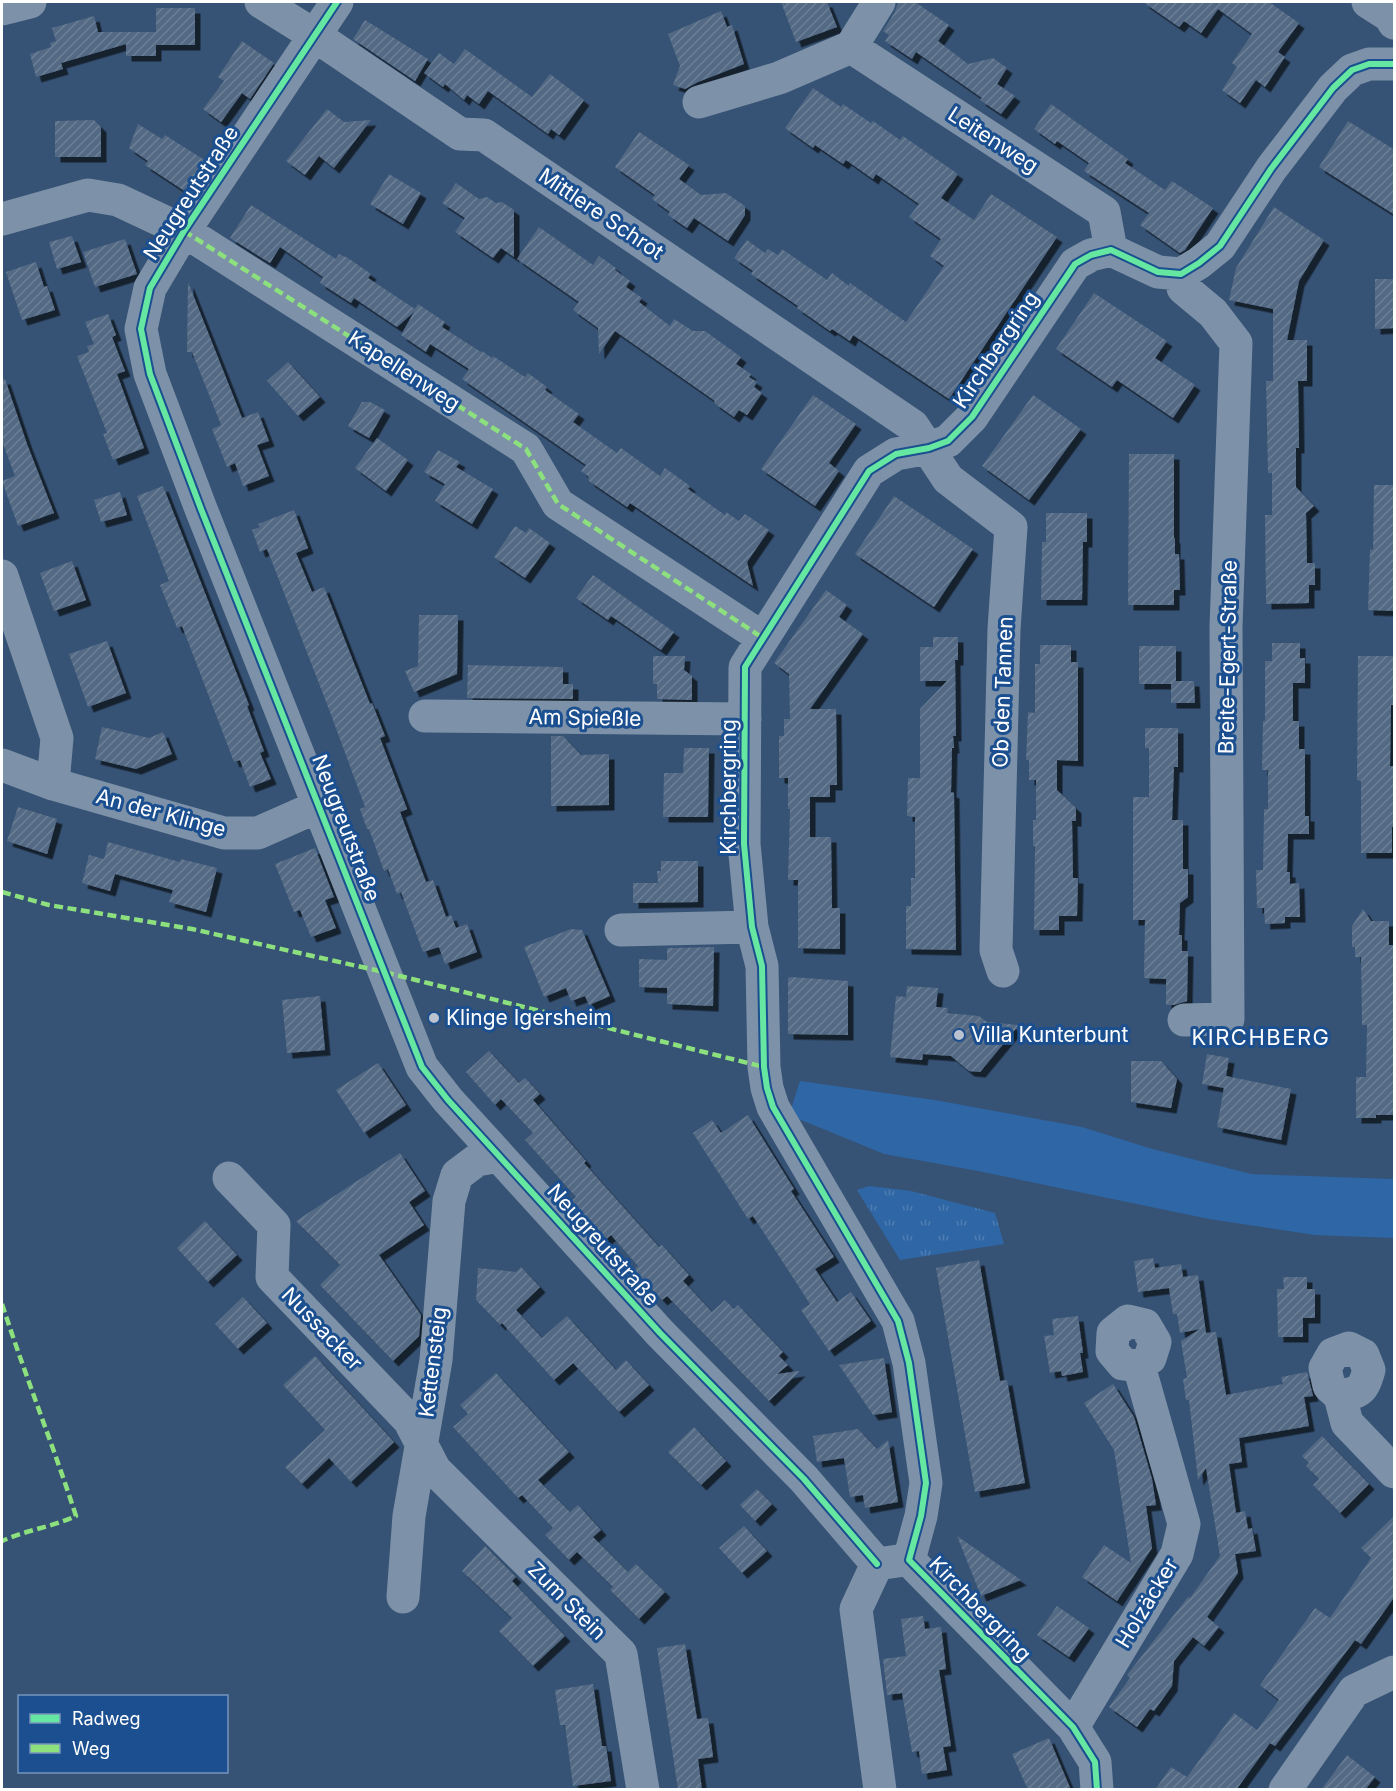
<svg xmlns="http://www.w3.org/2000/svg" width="1396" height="1791" viewBox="0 0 1396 1791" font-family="Inter,sans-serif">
  <defs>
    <pattern id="park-tufts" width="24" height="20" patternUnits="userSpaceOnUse" patternTransform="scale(1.5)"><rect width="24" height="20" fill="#2f66a5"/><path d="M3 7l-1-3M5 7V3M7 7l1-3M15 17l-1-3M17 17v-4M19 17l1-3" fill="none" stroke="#4e7db2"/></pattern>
    <pattern id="building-hatch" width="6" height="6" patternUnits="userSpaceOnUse" patternTransform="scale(1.5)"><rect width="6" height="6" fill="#526984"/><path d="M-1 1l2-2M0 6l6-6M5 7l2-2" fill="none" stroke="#6c8096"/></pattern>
    <filter id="shadow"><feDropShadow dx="5.5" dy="5.5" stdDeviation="0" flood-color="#0009"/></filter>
  </defs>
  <rect width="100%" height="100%" fill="#365274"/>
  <path fill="#2f66a5" d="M800,1081l135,19 147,27 67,21 102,26 143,5v59l-79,-3 -106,-16 -231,-48 -94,-17 -95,-39z"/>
  <path fill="url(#park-tufts)" d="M869,1186l42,5 84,22 9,31 -104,16 -43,-70z"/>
  <path fill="url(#building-hatch)" filter="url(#shadow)" d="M781,2h46l10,25 -41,15z
    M898,2h17l34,23 -11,16 30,23 25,-6 14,10 -10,16 18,12 -14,18 -21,-14 2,-2 -66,-46 -4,7 -27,-18 4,-6 -6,-4 12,-19z
    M1143,2h126l30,21 -21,29 7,5 -20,30 -9,-7 -16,23 -18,-13 15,-23 -5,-4 20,-29 -34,-25 -17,24 -17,-12 -5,6z
    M156,8h39v37h-39v11h-30v-12l-65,19 2,6 -27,8 -6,-23 21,-7 -1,-4 6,-2 -4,-13 42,-12 4,16h58z
    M721,11l6,16 5,-2 12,39 -46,18 -13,7 -12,-4 7,-19 -12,-32z
    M365,20l63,39 -13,22 -62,-42z
    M242,41l32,22 -24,36 -8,-6 -21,29 -18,-13 21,-28 -6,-4z
    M465,49l67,48 18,-23 34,26 -25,35 -8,-6 -3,5 -60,-43 -9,13 -12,-9 -3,5 -19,-16 -2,3 -19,-14 15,-20 15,11z
    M813,88l28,19 2,-3 28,19 2,-2 27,19 3,-4 55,38 -17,24 33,22 17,-26 66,43 -108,162 -96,-64 -3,6 -18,-12 -2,2 -33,-23 1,-2 -47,-32 2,-3 -19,-13 13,-18 18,13 3,-4 10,6 4,-6 45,31 5,-7 17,13 1,-3 56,39 38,-56 -14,-10 11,-17 -32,-22 10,-13 -43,-30 -3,5 -27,-19 -3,4 -28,-19 -2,3 -28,-20z
    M1051,104l77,55 -3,4 40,27 7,-9 41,27 -28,42 -5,3 -40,-28 9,-12 -65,-42 5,-8 -32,-22 -2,3 -21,-15z
    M327,109l17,13 27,-2 -37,48 -15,-12 -14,19 -19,-14z
    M94,120l7,7v30h-46v-36z
    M1348,121l47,29v65l-76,-48z
    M138,124l24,15 3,-4 41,26 -20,31 -41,-27 3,-4 -19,-13z
    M639,132l50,33 -10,14 22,16 25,-2 19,13v9l-17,26 -34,-23 -7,10 -19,-13 2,-3 -18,-13 3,-4 -40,-28z
    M389,174l32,19 -18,31 -33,-20z
    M456,183l23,16 8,-2 9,6 6,-1 12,8v47l-13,-9 -8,10 -38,-26 10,-14 -23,-15z
    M251,205l85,54 3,-5 9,4 23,16 -3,4 47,31 3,-5 27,18 -3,5 39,25 1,-1 10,7 1,-2 32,21 3,-4 19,14 -2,3 34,24 -6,8 44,31 4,-5 39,28 5,-8 25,18 -2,3 37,26 1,-3 13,9 6,-7 24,16 -22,32 6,24 -123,-83 -3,4 -38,-26 -1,-5 -7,-5 5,-6 -124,-86 7,-10 -39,-25 -4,8 -25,-17 13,-23 -17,15 -43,-29 -3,5 -31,-20 3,-6 -43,-30 -10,16 -40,-25z
    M1274,207l50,33 -25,41 -12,59h20v41h-9l1,63v4h-3v39l18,19 -8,7 1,50h8v22h-6v18l-43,1 -1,-89h7v-42h-4l-2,-92h7v-72l-44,-9 7,-32z
    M539,227l54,38 6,-9 17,12 -1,2 15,11 -4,6 16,11 -3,4 31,24 4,-7 19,12h12l36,26 -5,7 15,10 -2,3 8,5 -3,5 8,6 -15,22 -8,-5 -5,7 -20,-14 1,-2 -100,-70 -16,23 -1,-26 -25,-18 6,-8 -62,-43z
    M72,236l9,26 -24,7 -8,-27z
    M125,239l12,35 -42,13 -12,-35z
    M36,262l8,25 3,-1 8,24 -33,10 -16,-48z
    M1375,279h20v49l-20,1z
    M188,282l54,136 16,-6 11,29 -12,4 12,31 -26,10 -8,-23 -8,4 -15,-38 9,-4 -29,-73h-5z
    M1094,293l73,48 -12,17 40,27 -22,33 -56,-38 -5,7 -56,-38z
    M108,314l8,21 -4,2 13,34 -8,3 27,74 -31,12 -10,-26 4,-1 -30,-77 12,-4 -2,-6 7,-2 -9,-22z
    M288,362l32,35 -22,19 -31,-35z
    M2,379h3l22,65 27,69 -36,13 -16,-45 13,-5 -13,-35z
    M813,395l43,29 -27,39 10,8 -24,35 -54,-37z
    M1033,395l48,34 -52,71 -47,-34z
    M362,402h8l15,8 -16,28 -21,-12z
    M377,438l31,22 -22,31 -31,-23z
    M438,450l22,12 -4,5 37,22 -21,35 -37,-23 10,-17 -21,-12z
    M1129,454h45v84h1v16h4l1,36h-6v15h-46z
    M1374,485h21v126l-27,-1 2,-61 3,1z
    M163,486l86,219 -2,1 17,45 -4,2 11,26 -21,8 -10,-27 -6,2 -52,-136 -5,2 -17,-43 9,-4 -32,-85z
    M120,492l7,23 -26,7 -7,-22z
    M894,496l79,53 -39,58 -79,-53z
    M294,510l14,38 -12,5 16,39 12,-5 46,117 2,-1 13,33 -5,2 27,71 -7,3 26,70 7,-2 13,37 5,-2 5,13 11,-4 10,28 -32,12 -6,-17 -16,5 -22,-60 -4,2 -9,-25 -4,2 -15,-42h-2l-7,-20 5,-2 -35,-95 -63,-163 -7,3 -8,-22 8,-3 -2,-3z
    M1046,513h41v29h-4l-1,58h-41l1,-58h4z
    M515,526l11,7 3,-5 21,15 -25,35 -31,-21z
    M72,561l14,39 -32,11 -14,-38z
    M593,575l81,57 -13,18 -50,-34 -3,4 -32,-22z
    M826,590l21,15 -8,12 24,17 -53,75h26l1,76h-7v12h-20v40h21l1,71h8v41l-42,-1v-68h-10l2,-71h-2v-31h-9v-42h5v-17h6l-1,-45 -15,-11z
    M419,615h39l-1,59 -43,18 -9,-21 13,-5z
    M933,637h25v23h-3l1,76h-3l1,12h-2l-1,44 3,1 2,157 -50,-1v-43h5v-28h4v-61l-8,-1 1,-38h12v-69l27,-28h-27v-34h13z
    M107,641l19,52 -38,14 -19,-53z
    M1272,643h28v15h5v25h-12v38h6v28h6v67h4v18h-21l-1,38h3v12l9,-1 1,34h-15v6l-20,1 -1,-16h-7l-1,-38h7l1,-61h4v-39h-6l1,-49h2v-60h7z
    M1040,645h31v17h7v99l-21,-1v30l19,18v13h-4l1,57h5l-1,38h-18v14h-25l1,-84h-2v-26h3v-40h-7v-20h-3l2,-48 7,1v-49h5z
    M1139,646h37v35h18l1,22h-24v-19h-32z
    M653,656h32l-1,14 8,6v24l-35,-1v-15h-4z
    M1358,656h37v49h-4l-1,61h5v61h-3v26h-31v-72l-4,-1z
    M468,665l95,2v17h10v15l-106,-1z
    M102,727l47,11 14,-6 9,22 -36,15 -41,-10z
    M1145,728h33v39h-4l-2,53h11v49h5v28l-8,6 -1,32h3v16h6l-1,50 -13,4h-8v-26l-22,-1 1,-58h-12v-123h16v-49h-4z
    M551,736h12l18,19 28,-1v51l-58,1z
    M684,748h25l-1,69h-45l1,-44h19z
    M18,807l39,12 -10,35 -40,-13z
    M108,842l72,20 1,-3 36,9 -11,44 -37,-10 4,-12 -58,-16 -5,17 -28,-8 7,-28 15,4z
    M315,848l19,49 -9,3 11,28 -25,9 -11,-27 -6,2 -19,-48z
    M661,861h37v41l-65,1v-20h25l-1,-12h4z
    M1363,909l8,12h18v24h4l2,18v152h-19v3h-20v-41h10l1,-52h-5l-1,-68h-6v-10h-3v-21z
    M571,929l11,1 28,66 -21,9 -4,-9 -14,5 -5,-13 -22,9 -20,-50z
    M714,947l-1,59 -46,-2v-16l-28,-1v-28l28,1v-12z
    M791,977l57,4v54l-60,-1v-56z
    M907,986l31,2 -2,19 12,1 -1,5 32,3 8,6 32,3 -39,47 -11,-1 -18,-15 -28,-2 -1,6 -32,-3 6,-61 10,1z
    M320,996l5,54 -38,3 -5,-53z
    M489,1051l30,32 6,-5 15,16 -7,6 53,61 -2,2 75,84 3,-2 27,30 -6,6 29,31 13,-12 9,9 4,-4 45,47 -4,4 9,9 -11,9 23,-3 -31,30 -102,-105 -5,4 -28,-30 4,-4 -27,-31 -7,6 -34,-39 6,-5 -51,-57 8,-7 -32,-34 -6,6 -29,-33z
    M1207,1054l22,4 -5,30 -22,-4z
    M1131,1061h30l16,18 -6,29 -40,-6z
    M378,1063l28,42 -42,28 -28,-43z
    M1226,1076l65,13 -10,51 -64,-13z
    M748,1115l46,74 -3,2 43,66 -19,12 22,33 14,-10 20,29 -42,30 -28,-41 9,-6 -57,-88 -5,3 -55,-86 19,-13 9,13z
    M400,1153l25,38 -16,11 15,23 -45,30 42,60 -2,21 -26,25 -73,-76 20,-20 -44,-44z
    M205,1221l32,34 -29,27 -31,-34z
    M1153,1258l2,10 26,-4 2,13 15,-2 8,58 10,-1 10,63 57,-11 -2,-7 26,-5 6,24 -9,1 5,29 -70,12 3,24 -13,2 7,49 9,-2 3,18 4,-1 4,23 -21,3 3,19 -31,44 12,10 -15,19 -11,-9 -19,24 -2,25 -18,25 -4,-2 -13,18 -28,-20 21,-29 -3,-3 61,-78 2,1 30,-42 -14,-88 -8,12 -9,-80h-3l-3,-21 4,-1 -6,-37 19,-12 -20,4 -3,-19h-4l-4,-26 -31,4 -4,-31z
    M979,1260l21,121 7,-1 18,103 -50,9 -39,-224z
    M521,1267l19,20 -24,23 26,28 25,-22 49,54 10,-10 23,25 -30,27 -46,-49 -19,17 -52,-57 -2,2 -24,-25 2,-32 38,4z
    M1283,1277h24v12h8v29h-12v19h-25l-1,-48h7z
    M243,1297l24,26 -29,26 -23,-25z
    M1078,1316l5,37h-3l3,19 -21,4 -1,-5 -11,2 -6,-37 10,-1 -2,-16z
    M315,1356l79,86 -43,40 -22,-24 -27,26 -17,-17 40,-37 -42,-45z
    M884,1358l8,54 -19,3 -34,-50z
    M496,1373l73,79 -31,28 32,32 8,-7 23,25 -8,7 35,35 8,-8 29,28 -26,27 -29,-29 3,-3 -36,-35 -8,8 -24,-25 8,-7 -31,-33 -4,3 -65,-71 15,-13 -8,-9z
    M1113,1384l21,33 18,62 4,26 -10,1 6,42 -35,53 -35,-24 22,-32 27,18 -17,-113 -30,-47z
    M694,1427l32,34 -25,24 -33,-33z
    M858,1429l19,20 11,-9 10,62 -33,6 -2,-13 -13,2 -6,-39 -27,4 -4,-26z
    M1322,1436l47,48 -29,29 -27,-28 6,-6 -13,-13 3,-3 -7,-7z
    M757,1489l15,15 -17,17 -15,-16z
    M1395,1515v81l-34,48 -6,-4 -80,106 -5,-3 -34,47h-81l16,-23 16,10 47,-64 23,17 22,-30 -19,-15 55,-77 15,10 41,-60 -10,-10z
    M744,1526l23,25 -25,22 -23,-25z
    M957,1536l64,44 -40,16z
    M485,1546l31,31 -4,4 53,55 -32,30 -34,-35 13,-13 -50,-47z
    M1057,1606l32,22 -20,29 -32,-22z
    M923,1616l2,13 16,-2 5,42 -7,1 12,76 -8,1 4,23 -25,4 -3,-23 -7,1 -10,-59 -15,2 -4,-36 23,-3 -5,-37z
    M685,1644l12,75 11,-1 5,39 -15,2 4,31h-24l-21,-142z
    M593,1684l9,62h4l5,35 -38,5 -8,-61h-5l-5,-35z
    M1049,1738l22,52h-43l-16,-36z
    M1347,1755l28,22 -10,13h-44z"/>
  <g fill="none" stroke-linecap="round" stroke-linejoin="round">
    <path stroke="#7d92a8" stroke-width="33" d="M261,2l53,33 146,99 24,1 429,291 35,53 63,48 -7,102 -8,321 7,21
      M337,2l-153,229 -34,57 -9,41 9,45 51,135 221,558 26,33 212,233 144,146 73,85
      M1368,2l22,14 4,7
      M2,9l28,-7
      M851,47l253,165 7,38
      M699,102l80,-24 72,-31 28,-45
      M2,219l86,-24 30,5 66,31 342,218 32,55 205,134
      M1181,274l2,14 30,25 23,30 -10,284 2,392 -44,1
      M2,576l55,162 -4,46
      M425,716l320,3
      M2,765l51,19 171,49h34l61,-27
      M621,930l131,-3
      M229,1178l45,47 -2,52 137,143 26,50 186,184 22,136
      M1340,1396c21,-4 23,-6 29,-26l-6,-15 -14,-7 -16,6 -8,14 4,18 11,10 7,27 47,49
      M403,1597l6,-81 27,-156 13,-159 8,-26 20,-15 22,-4
      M1073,1727l104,-173 7,-30 -45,-158 -16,-2 -11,-13 1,-18 15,-12 17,4 10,17 -5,16 -11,8
      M880,1790l-24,-181 21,-45 21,-3
      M1097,1790l-2,-28 -22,-35 -164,-167 12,-44 5,-33 -17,-120 -11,-42 -125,-214 -6,-19 -3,-21 -2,-101 -10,-39 -8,-83 1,-177 124,-196 27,-17 33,-6 19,-7 24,-24 103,-153 16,-9 20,-5 47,22 23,2 18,-11 21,-17 51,-77 62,-81 19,-18 17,-6h25
      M1285,1790l69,-99 40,-19"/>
    <path stroke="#8de07e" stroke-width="4.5" stroke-dasharray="9 4.5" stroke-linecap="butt" d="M184,231l342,218 32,55 205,134
      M2,892l47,13 143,24 192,43 380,95
      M2,1304c23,71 51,141 74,212 -24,11 -50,14 -74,25"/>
    <defs>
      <path id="cycleway" d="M337,2l-153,229 -34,57 -9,41 9,45 51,135 221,558 26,33 212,233 144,146 73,85
        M1097,1790l-2,-28 -22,-35 -164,-167 12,-44 5,-33 -17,-120 -11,-42 -125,-214 -6,-19 -3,-21 -2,-101 -10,-39 -8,-83 1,-177 124,-196 27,-17 33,-6 19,-7 24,-24 103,-153 16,-9 20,-5 47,22 23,2 18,-11 21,-17 51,-77 62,-81 19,-18 17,-6h25"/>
    </defs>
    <use href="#cycleway" stroke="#1b4f8f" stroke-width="10"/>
    <use href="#cycleway" stroke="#66e7a1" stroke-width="6"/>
  </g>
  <g fill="#b9c2ce" stroke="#1b4f8f" stroke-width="2">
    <circle cx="434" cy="1018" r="6"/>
    <circle cx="959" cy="1035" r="6"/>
  </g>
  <g text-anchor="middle" stroke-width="6" stroke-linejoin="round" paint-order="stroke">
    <g font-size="21" fill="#fff" stroke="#1b4f8f">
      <text transform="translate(993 140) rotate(33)" y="7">Leitenweg</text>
      <text transform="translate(191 193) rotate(-57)" y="7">Neugreutstraße</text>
      <text transform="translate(601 214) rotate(34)" y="7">Mittlere Schrot</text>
      <text transform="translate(996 350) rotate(-56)" y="7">Kirchbergring</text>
      <text transform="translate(404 371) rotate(33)" y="7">Kapellenweg</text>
      <text transform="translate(1228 657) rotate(-89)" y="7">Breite-Egert-Straße</text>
      <text transform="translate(1003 692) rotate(-88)" y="7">Ob den Tannen</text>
      <text transform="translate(585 718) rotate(1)" y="7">Am Spießle</text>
      <text transform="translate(729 787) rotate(-90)" y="7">Kirchbergring</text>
      <text transform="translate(161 813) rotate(15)" y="7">An der Klinge</text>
      <text transform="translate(346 828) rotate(69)" y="7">Neugreutstraße</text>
      <text transform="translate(603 1245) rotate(48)" y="7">Neugreutstraße</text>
      <text transform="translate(322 1329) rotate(46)" y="7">Nussacker</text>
      <text transform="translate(433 1362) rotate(-83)" y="7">Kettensteig</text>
      <text transform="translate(567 1601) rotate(45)" y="7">Zum Stein</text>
      <text transform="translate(1147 1603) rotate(-59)" y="7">Holzäcker</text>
      <text transform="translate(980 1609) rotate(46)" y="7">Kirchbergring</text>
    </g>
    <g font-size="21" fill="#fff" stroke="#1b4f8f" text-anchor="start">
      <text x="446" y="1025">Klinge Igersheim</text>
      <text x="971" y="1042">Villa Kunterbunt</text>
    </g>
    <g font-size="22" letter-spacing="1.5" fill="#fff" stroke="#1b4f8f">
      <text x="1261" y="1045">KIRCHBERG</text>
    </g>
  </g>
  <rect width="1396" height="1791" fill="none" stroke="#ffffff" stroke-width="6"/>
  <rect x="18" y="1695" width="210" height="78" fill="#1b4f8f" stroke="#7695bc" stroke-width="1.5"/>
  <rect x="30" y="1714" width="30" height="9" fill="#66e7a1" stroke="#7695bc" stroke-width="1.5"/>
  <text x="72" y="1725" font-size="18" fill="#ffffff">Radweg</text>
  <rect x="30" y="1744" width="30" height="9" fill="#8de07e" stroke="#7695bc" stroke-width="1.5"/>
  <text x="72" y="1755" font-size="18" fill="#ffffff">Weg</text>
</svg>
